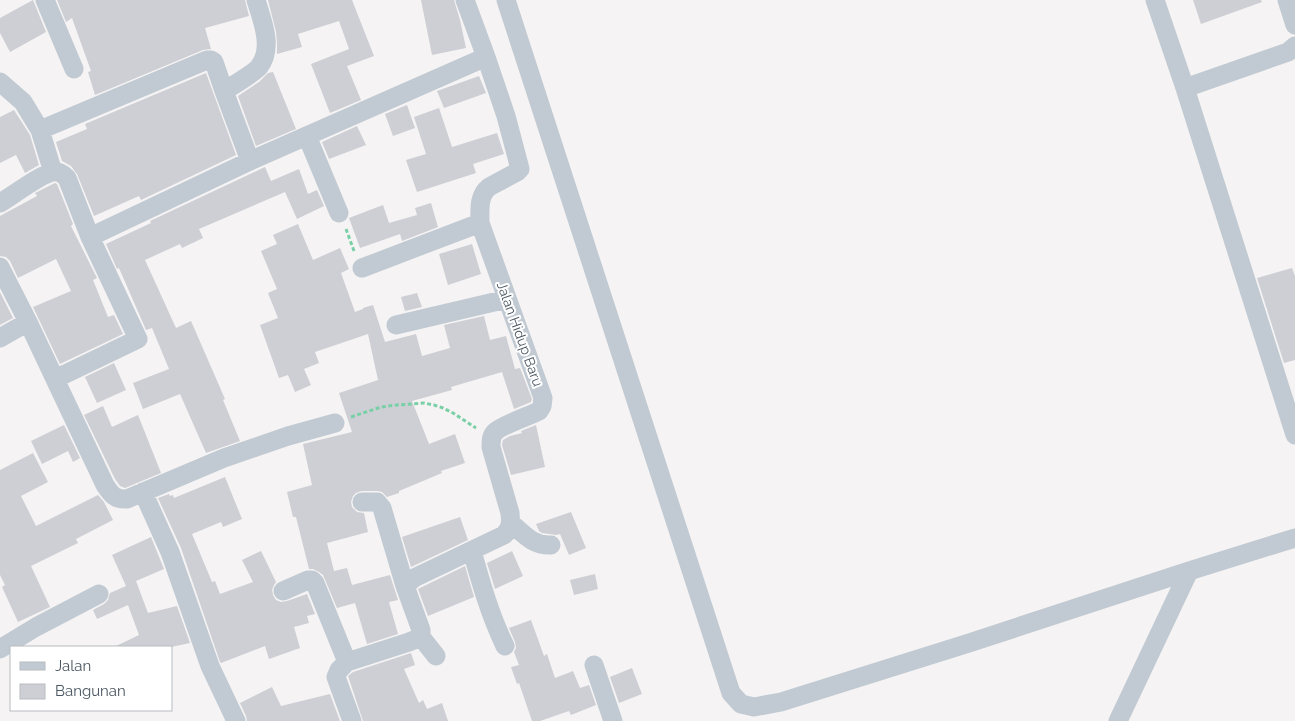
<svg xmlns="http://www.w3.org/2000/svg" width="1295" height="721" viewBox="0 0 1295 721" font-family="Raleway,sans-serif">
  <rect width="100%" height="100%" fill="#f5f3f3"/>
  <path fill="#cdcfd5" d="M33,0l13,32 -36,20 -10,-19v-15z
    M57,0h188l4,16 -44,12 6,21 -8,1 -108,45 -7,-23 3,-1 -19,-53 -6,4z
    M268,0h84l22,56 -27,10 14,34 -31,13 -19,-49 38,-15 -10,-28 -41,13 4,13 -25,7v-11l-1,-11z
    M421,0h33l6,20 6,28 -34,7z
    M1193,0h68l1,2 -61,22z
    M273,72l23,57 -40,17 -18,-50 21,-14 9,-9z
    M206,73l30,82 -95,45 -2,-4 -45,20 -17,-42 -6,-8 -9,-5 -6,-19 31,-13 -2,-5z
    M479,76l7,17 -42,15 -7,-17z
    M407,105l8,23 -22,8 -8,-22z
    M439,108l13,39 45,-14 7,21 -31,10 3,9 -59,19 -11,-32 20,-6 -12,-37z
    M14,110l16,25 9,30 -14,8 -9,-18 -16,8v-46z
    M357,126l9,19 -37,14 -7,-17z
    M265,167l6,14 28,-12 9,25 9,-4 7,16 -27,13 -12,-27 -86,37 4,9 -21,10 -2,-4 -35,16 31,68 15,-7 34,78 -2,1 17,41 -34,12 -26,-59 -37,15 -10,-26 36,-14 -17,-41 -6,2 -27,-62 -2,1 -11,-25 45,-21 -1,-2z
    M55,183l2,1 16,40 -2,2 26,52 -4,2 15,37 6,-2 9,19 -63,30 -27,-57 38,-16 -15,-32 -38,19 -8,-17 -4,-4 -6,-1v-40l37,-20 -2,-3z
    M431,203l7,24 -36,14 -2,-7 -40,14 -11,-30 34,-13 6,18 28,-8 -2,-7z
    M298,224l15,36 27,-12 9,21 -8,4 14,39 8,-3v-1l10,-3 12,37 31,-8 6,22 28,-8 -6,-23 40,-9 6,24 16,-4 9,33 5,-1 12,31 -1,3 -17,7 -12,-37 -51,15 1,3 -40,11 17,43 26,-10 10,29 -24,8 1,2 -43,18v2l-12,4 -5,-5 -5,-1h-15l-6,2 -3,3 -2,6 1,5 5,5 7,1 4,19 -41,11 7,28 13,-3 5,17 38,-10 8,25 -9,2 9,32 -31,10 -12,-41 -18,5 -14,-33 -4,-3 -6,-3h-4l-13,-52h-3l-6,-25 25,-7 -9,-41 49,-12 -13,-39 39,-13 -10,-46 -53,18 4,11 -15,6 7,16 -16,7 -7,-17 -9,3 -19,-53 18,-7 -10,-25 9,-4 -16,-38 16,-7 -4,-9z
    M472,244l9,30 -33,11 -9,-31z
    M1292,268l3,8v84l-11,3 -27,-85z
    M0,292l13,26 -13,7z
    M417,293l5,14 -17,4 -4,-14z
    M114,363l12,27 -29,13 -12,-26z
    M103,406l9,21 26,-12 23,58 -36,15 -5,-2 -5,-7 -31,-64z
    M64,425l16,33 -7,4 -5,-11 -26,13 -11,-23z
    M536,425l9,42 -34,8 -9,-30 1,-5 7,-4 12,-3 -1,-2z
    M33,453l15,29 -27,14 15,30 62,-31 6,7 9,18 -37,19 2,4 -47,23 19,41 -32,15 -16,-35 3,-2 -5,-10v-105z
    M225,477l17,42 -19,8 -2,-5 -29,12 20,48 3,-1 5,13 33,-12 -11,-22 19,-9 15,31 -2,3 -2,5 1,5 3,5 5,2 6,-1 20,-7 8,20 -8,2 2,7 -15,4 6,21 -31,11 -4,-13 -44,17 -1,-1 -39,-114 -23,-50 11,-4 1,2 3,-1 1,3z
    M571,512l15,36 -17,7 -9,-21 -4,1 -14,-2 -3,-2 -3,-7z
    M460,517l8,23 -57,27 -9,-30z
    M151,537l13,32 -28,12 12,32 29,-7 13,37 -19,4h-57l25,-12 -11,-30 -31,14 -4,-9 11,-6 4,-4 2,-7 16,-7 -14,-31z
    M512,551l11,25 -28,13 -8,-26z
    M465,566l9,31 -46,19 -10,-27z
    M595,574l3,15 -24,6 -4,-15z
    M531,620l13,36 3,-2 8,24 18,-7 7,17 9,-3 7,20 -25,10 -2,-4 -29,10h-8l-13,-38 -2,1 -6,-17 8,-2 -5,-13 2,-4 -1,-6 -6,-14z
    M411,653l4,12 -11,4 15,34 4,-3 4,9 15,-6 6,18h-85l-15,-45 5,-4z
    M632,668l10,26 -23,9 -9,-26z
    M272,687l9,19 49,-12 10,27h-93l-1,-5 -6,-13z"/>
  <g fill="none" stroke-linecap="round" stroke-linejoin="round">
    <path stroke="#7ad0a6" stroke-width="3" stroke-dasharray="4 2.5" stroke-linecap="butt" d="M346,229l8,22
      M351,417l30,-10 16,-2 27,-2 10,2 9,3 10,5 23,15"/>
    <path stroke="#c1cad2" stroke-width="19" d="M45,0l29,69
      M506,0l225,693 10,11 13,3 27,-5 188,-59 220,-72 106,-33
      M1155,0l30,88 110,347
      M1287,0l8,25
      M0,82l23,20 17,28 13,42
      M1185,88l103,-36 7,-6
      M224,91c8,-5 30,-18 35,-24 15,-19 3,-47 -3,-67
      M40,130l167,-70h4l3,2 10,29 26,70
      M307,136l32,77
      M0,203c12,-7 41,-29 53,-31 6,-1 10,2 14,6l23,59 160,-76 236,-104
      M0,267l28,55 77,163c6,9 10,15 22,14l97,-41 64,-22 47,-13
      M362,268l118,-45
      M396,325l111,-26
      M0,338l28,-16
      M55,379l83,-40 -48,-102
      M143,492l27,60 40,114 26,55
      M362,502h15l5,6 23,78
      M511,523c13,11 22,23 40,22
      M472,551c9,32 18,64 33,95
      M283,591l25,-11h4l3,3 32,79
      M421,637l15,19
      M0,649l36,-22 63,-33
      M594,665l19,56
      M352,721l-16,-44 3,-7 8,-8 62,-20 12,-5v-7l-16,-44 9,-8 90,-43c7,-7 7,-12 6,-22l-19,-66c0,-6 0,-11 4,-15 7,-7 34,-16 44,-21l3,-5 1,-8 -63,-175c0,-13 -2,-27 9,-36l28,-15 3,-3 -14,-53 -20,-59 -21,-57
      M1118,721l71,-150"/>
  </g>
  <g text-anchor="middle" stroke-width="4" stroke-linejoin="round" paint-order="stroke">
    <g font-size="14" fill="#4a5661" stroke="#fff">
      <text transform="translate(520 334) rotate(70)" y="5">Jalan Hidup Baru</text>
    </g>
  </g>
  <rect x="10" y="646" width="162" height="65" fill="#ffffff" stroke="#b7bbc0"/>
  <rect x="20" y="662" width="25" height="8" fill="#c1cad2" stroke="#b7bbc0"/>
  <text x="55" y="671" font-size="15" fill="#4a5661">Jalan</text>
  <rect x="20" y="684" width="25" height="15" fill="#cdcfd5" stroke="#b7bbc0"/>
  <text x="55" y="696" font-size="15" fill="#4a5661">Bangunan</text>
</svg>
